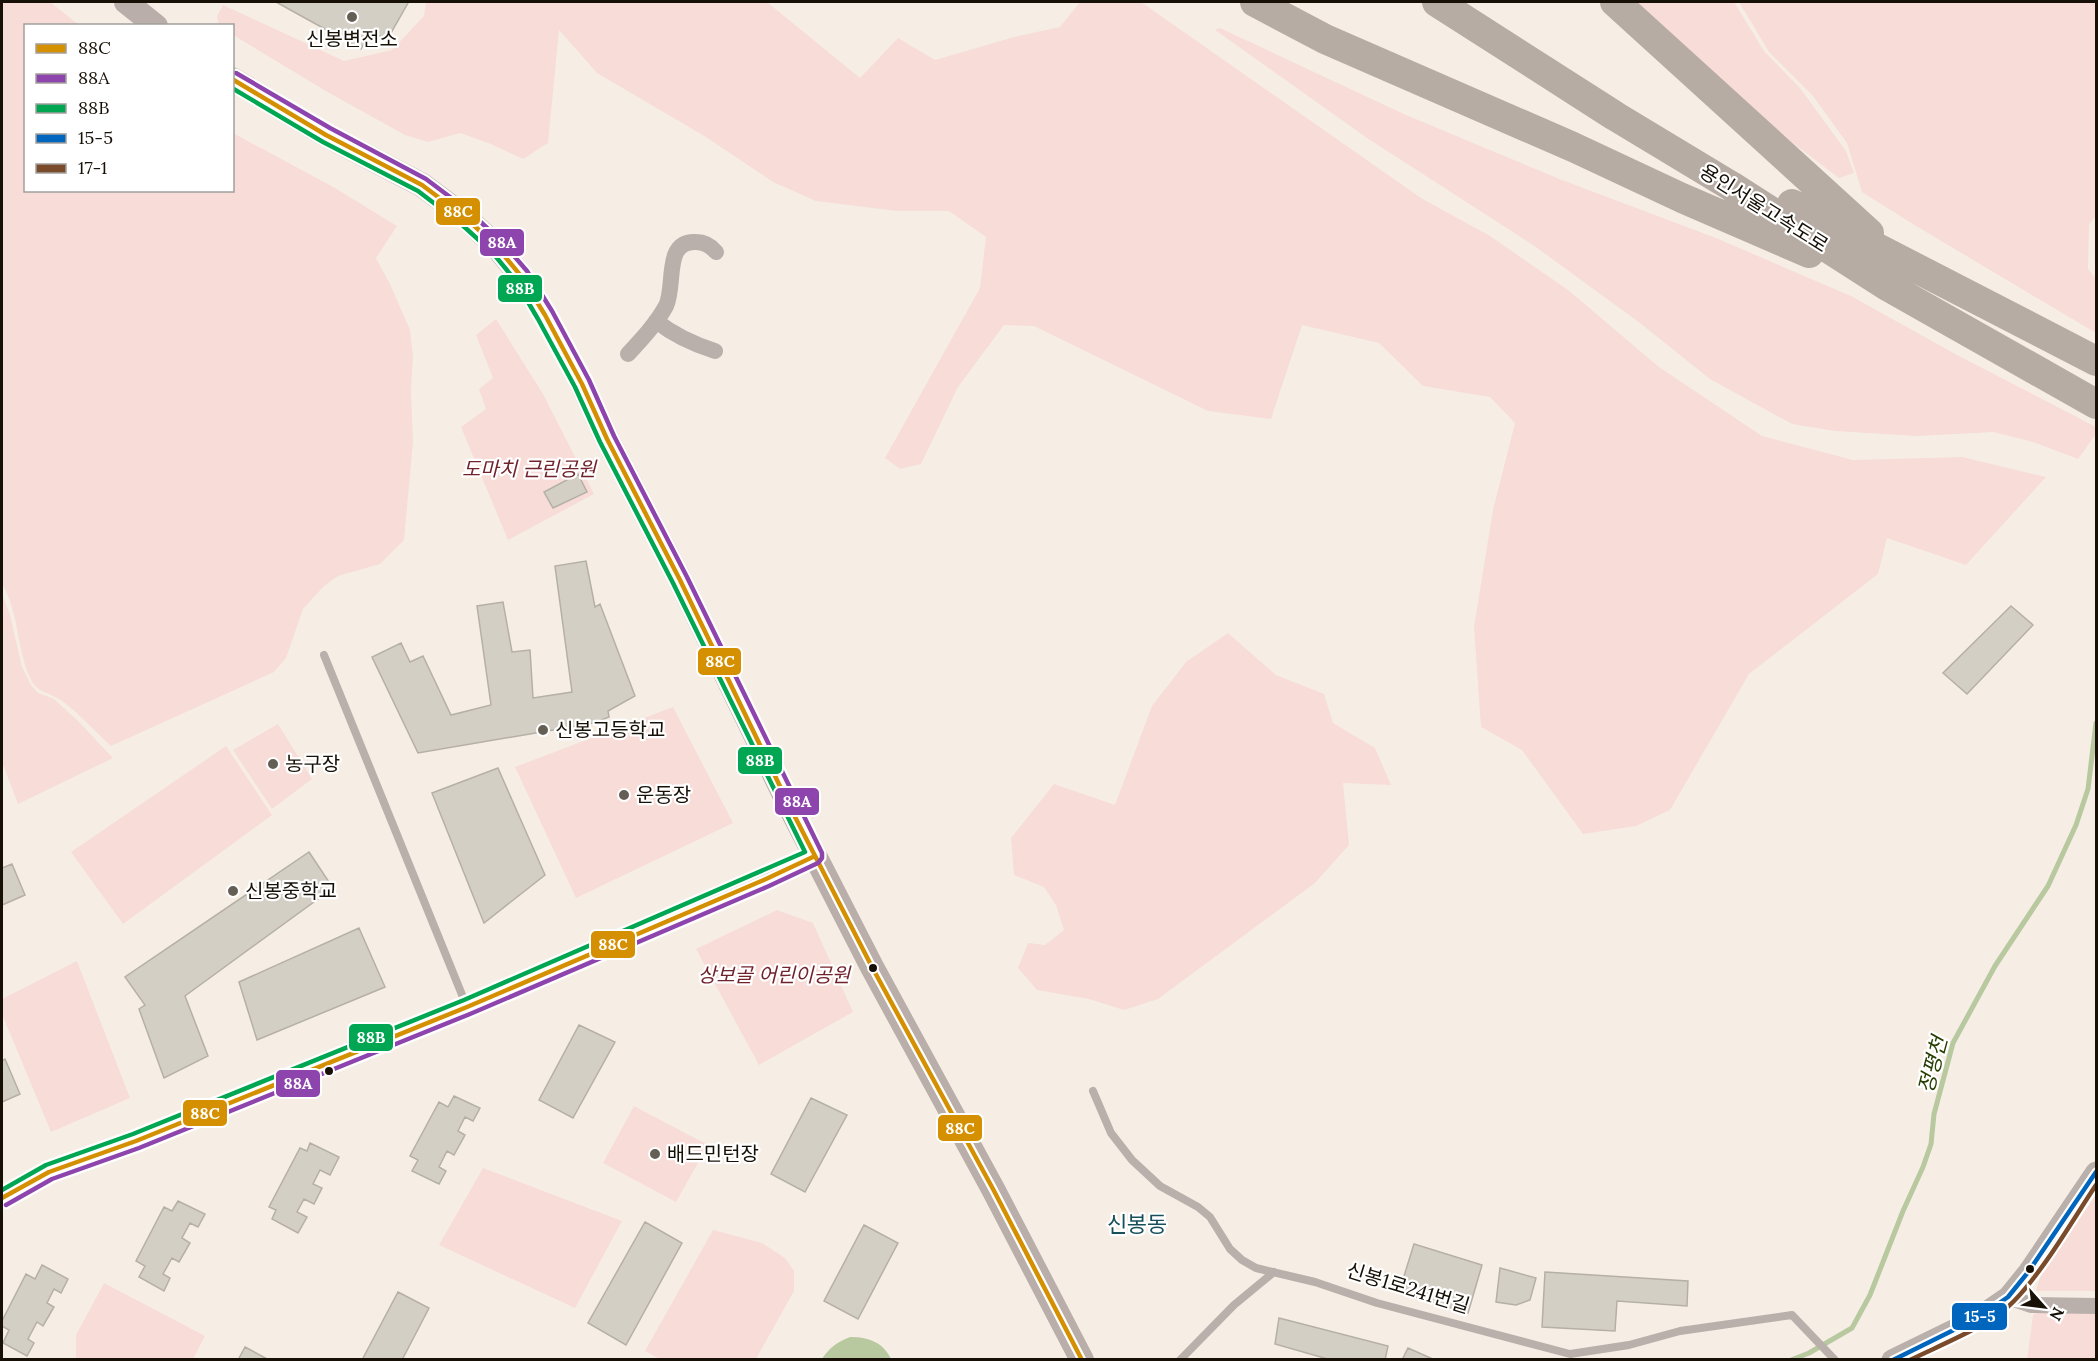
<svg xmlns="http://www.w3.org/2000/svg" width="2098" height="1361" viewBox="0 0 2098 1361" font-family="Lora,'Noto Sans KR',serif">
  <rect width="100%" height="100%" fill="#f6eee5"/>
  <path fill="#f7dcd8" d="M2,2h48l29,23 -53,1v164h206l1,-57 102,55 62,38 -21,32 14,26 20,46 3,26 -2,35 2,51 -9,98 -24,24 -42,12 -14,10 -21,23 -17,49 -12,14 -163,74c-15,-13 -39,-41 -56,-49 -9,-5 -17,-6 -23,-15 -16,-31 -12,-68 -30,-98z
    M426,2h341l93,76 38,-40 37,22 79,-23 46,-10 20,-25h61l280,196 69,38 78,54 91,77 103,69 91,24 109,-3 84,20 -80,88 -79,-27 -9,36 -129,100 -79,136 -34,16 -53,8 -61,-84 -41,-23 -7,-100 19,-117 22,-87 -25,-26 -67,-11 -44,-43 -77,-18 -31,94 -63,-8 -174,-85 -30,-1 -46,62 -37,77 -21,5 -15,-11 95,-170 6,-51 -37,-26h-52l-81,-10 -43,-19 -67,-45 -109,-64 -38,-43 -11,113 -25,16 -32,-15 -31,-11 -32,9 -23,-7 -74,-41 -98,-59 -1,-9 -13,-1 -2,-9 6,-11 121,56 48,-11 32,-34z
    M1631,2h103l30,49 36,37 46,63 8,22 -15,5 -116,-88z
    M1739,2h357v214l-7,8 -1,45 8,10v54l-180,-107 -54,-34 -15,-49 -34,-47 -44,-44z
    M1220,28l186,87 156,65 154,58 135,58 108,60 137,71v7l-18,25 -45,-17 -40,-10 -76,4 -82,-5 -43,-7 -82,-45 -70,-56 -107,-78 -166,-107 -152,-108z
    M496,319l47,75 51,100 -86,46 -47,-113 25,-18 -7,-20 14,-11 -17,-43z
    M2,594l8,21 12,52 9,18 7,8 16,6 24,22 35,37 -95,46 -16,-42z
    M1228,633l48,42 48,19 9,29 42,25 16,37 -48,-2 6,62 -34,38 -157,116 -34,11 -35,-11 -52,-9 -19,-22 10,-25 17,2 19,-15 -8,-25 -12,-18 -30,-12 -3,-37 43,-54 61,21 37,-99 34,-44z
    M673,707l60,116 -157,75 -61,-131z
    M278,724l34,55 -40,30 -39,-59z
    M226,746l46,69 -149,109 -52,-72z
    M777,910l36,13 40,89 -94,53 -63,-116z
    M77,961l53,137 -79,34 -49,-118v-15z
    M634,1106l74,39 -32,57 -73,-39z
    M483,1168l139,53 -47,87 -136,-63z
    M2096,1195v96h-60l5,-17z
    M713,1230l49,13 23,15 9,13v20l-38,68h-96l-15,-8z
    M104,1283l101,53 -12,23h-117v-24z
    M2052,1304h44v55l-69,1 6,-45z"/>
  <path fill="#b8c89f" d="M850,1337c18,0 33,5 41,22h-69c7,-11 15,-17 28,-22z"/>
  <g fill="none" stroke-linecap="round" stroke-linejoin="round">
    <path stroke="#b8c89f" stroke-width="5" d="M1791,1360l18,-7 43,-25 18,-33 33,-84 20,-44 8,-23 3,-30 19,-71 42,-77 53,-80 28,-61 12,-36 8,-66"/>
  </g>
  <path fill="#d4cfc5" stroke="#b5b0a7" stroke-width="1.5" d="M276,2h130l2,1 -21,37 -16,-9 -10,18z
    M578,474l9,18 -34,16 -9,-16z
    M586,561l9,46 5,-3 35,92 -27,15 1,6 -15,6 -176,30 -46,-96 29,-14 9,19 13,-6 28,59 40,-10 -14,-99 26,-4 9,50 18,-2 3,48 39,-6 -17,-126z
    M2011,606l22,19 -66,69 -24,-21z
    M498,768l47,107 -61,48 -52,-130z
    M309,852l24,36 -148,108 23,60 -44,22 -25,-69 6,-4 -20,-28z
    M12,864l13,31 -23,10v-37z
    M359,928l26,59 -128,53 -18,-58z
    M579,1025l36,17 -42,76 -34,-18z
    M5,1059l15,35 -18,8v-41z
    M454,1096l26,12 -7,13 -8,-4 -7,14 7,4 -11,20 -7,-4 -8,16 7,4 -7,13 -27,-13 6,-11 -8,-4 29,-54 9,5z
    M811,1098l36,17 -42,77 -34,-18z
    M310,1143l29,14 -9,18 -10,-5 -7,14 9,4 -8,16 -10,-5 -7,13 10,5 -9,16 -26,-14 4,-9 -7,-3 31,-59 7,3z
    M178,1201l27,13 -7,13 -8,-4 -8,15 8,5 -11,19 -7,-4 -9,16 7,4 -6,13 -25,-14 6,-11 -9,-5 28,-54 8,4z
    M645,1222l37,21 -56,102 -38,-22z
    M864,1225l34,18 -40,76 -34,-18z
    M1414,1244l68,21 -14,48 -69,-21z
    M42,1265l26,14 -7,14 -7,-4 -7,14 7,4 -11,19 -6,-4 -9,17 6,4 -7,13 -24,-13 6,-13 -7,-4v-5l24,-47 9,5z
    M1500,1268l36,10 -6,22 -14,5 -20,-3z
    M1545,1272l143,9 -1,25 -70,-5 -2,30 -73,-4z
    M398,1292l31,16 -27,52h-40z
    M1279,1318l109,28 -3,14h-54l-56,-16z
    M245,1347l24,13h-31z
    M1408,1348l27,12h-33z"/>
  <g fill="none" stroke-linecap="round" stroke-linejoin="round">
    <path stroke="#b9b0ab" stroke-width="8" d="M324,655l143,352
      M1093,1091l18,42 21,27 28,26 38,21 12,10 20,32 12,11 14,8 59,14 62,21 193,51 59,-9 51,-14 112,-16 43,45
      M1180,1360l54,-55 40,-33"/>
    <path stroke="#b9b0ab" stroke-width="16" d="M656,321c19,15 37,23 59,30
      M628,354c14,-15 28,-30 38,-48 10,-20 -3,-66 30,-64 8,0 15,4 20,10
      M2008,1297l23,8 65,1"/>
    <path stroke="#b9b0ab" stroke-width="21" d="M2,1198l47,-26 87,-31 331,-134 299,-128 49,-23
      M1892,1360l84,-41 32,-22 21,-26 67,-99"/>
    <path stroke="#b9aea9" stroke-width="24" d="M126,2l30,24
      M232,79l94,56 96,50 43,32 32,30 24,29 24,39 37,69 25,55 73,141 112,231 80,156 121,222 89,171"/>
    <path stroke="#b6aca4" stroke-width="30" d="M1255,2l70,37 248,108 109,51 127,55
      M1437,2l178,114 116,70 158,101 207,117
      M1615,2l254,231
      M1792,204l304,157"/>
    <defs>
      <path id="bus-1" d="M232,79l94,56 96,50 43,32 32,30 24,29 24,39 37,69 25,55 73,141 112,231 80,156 121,222 89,171
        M2,1198l47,-26 87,-31 331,-134 299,-128 49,-23"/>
      <path id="bus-2" d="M6,1205l46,-26 87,-31 331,-134 299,-128 49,-23 4,-5v-5l-135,-276 -73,-141 -25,-56 -37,-69 -25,-40 -25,-29 -32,-30 -44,-33 -96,-51 -94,-55"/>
      <path id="bus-3" d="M2,1190l44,-25 87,-31 331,-134 341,-148 -132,-269 -73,-141 -25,-55 -37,-68 -23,-39 -23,-28 -32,-29 -42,-32 -95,-49 -91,-54"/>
      <path id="bus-4" d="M1893,1360l83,-41 32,-22 21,-26 67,-99"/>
      <path id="bus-5" d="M1910,1360c30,-15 82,-35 104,-59 30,-31 58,-80 82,-116"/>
    </defs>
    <use href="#bus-1" stroke="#fff" stroke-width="9"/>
    <use href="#bus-2" stroke="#fff" stroke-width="9"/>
    <use href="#bus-3" stroke="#fff" stroke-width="9"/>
    <use href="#bus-4" stroke="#fff" stroke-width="9"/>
    <use href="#bus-5" stroke="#fff" stroke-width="9"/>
    <use href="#bus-1" stroke="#d59001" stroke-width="4.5"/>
    <use href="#bus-2" stroke="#8e44ad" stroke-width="4.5"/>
    <use href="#bus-3" stroke="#00a651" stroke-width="4.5"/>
    <use href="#bus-4" stroke="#0065bd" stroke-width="4.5"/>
    <use href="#bus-5" stroke="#7a4b2a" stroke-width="4.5"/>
  </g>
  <g fill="#655e55" stroke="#fff" stroke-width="2">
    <circle cx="352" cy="17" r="6"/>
    <circle cx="543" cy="730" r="6"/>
    <circle cx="273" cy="764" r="6"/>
    <circle cx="624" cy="795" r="6"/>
    <circle cx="233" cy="891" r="6"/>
    <circle cx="655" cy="1154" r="6"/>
  </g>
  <g fill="#171007" stroke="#fff" stroke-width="2">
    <circle cx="873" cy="968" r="5"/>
    <circle cx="329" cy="1071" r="5"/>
    <circle cx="2030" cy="1269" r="5"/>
  </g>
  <g text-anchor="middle" stroke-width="4.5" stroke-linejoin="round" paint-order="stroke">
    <g font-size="20" fill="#171007" stroke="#fff" text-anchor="start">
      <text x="352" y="46" text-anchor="middle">신봉변전소</text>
      <text x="555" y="737">신봉고등학교</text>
      <text x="285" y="771">농구장</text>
      <text x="636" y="802">운동장</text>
      <text x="245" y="898">신봉중학교</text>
      <text x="667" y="1161">배드민턴장</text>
    </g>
    <g font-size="20" fill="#171007" stroke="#fff">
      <text transform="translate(1764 208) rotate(32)" y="7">용인서울고속도로</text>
      <text transform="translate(1408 1288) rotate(17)" y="7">신봉1로241번길</text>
    </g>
    <g font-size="20" font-style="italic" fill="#71222b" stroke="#fff">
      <text x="529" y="476">도마치 근린공원</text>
      <text x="774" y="982">상보골 어린이공원</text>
    </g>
    <g font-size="21" font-style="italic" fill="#263e00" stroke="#fff">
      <text transform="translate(1933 1065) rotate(-75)" y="7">정평천</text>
    </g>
    <g font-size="22" fill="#17505b" stroke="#fff">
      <text x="1137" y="1232">신봉동</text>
    </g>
  </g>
  <g stroke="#fff" stroke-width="2">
    <rect x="435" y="197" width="46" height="29" rx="6" fill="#d59001"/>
    <rect x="479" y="228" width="46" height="29" rx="6" fill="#8e44ad"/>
    <rect x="497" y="274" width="46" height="29" rx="6" fill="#00a651"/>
    <rect x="697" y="647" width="45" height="29" rx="6" fill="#d59001"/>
    <rect x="737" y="746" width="46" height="29" rx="6" fill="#00a651"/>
    <rect x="774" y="787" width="46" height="29" rx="6" fill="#8e44ad"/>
    <rect x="590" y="930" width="46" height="29" rx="6" fill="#d59001"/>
    <rect x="348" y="1023" width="46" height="29" rx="6" fill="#00a651"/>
    <rect x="275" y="1069" width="46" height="29" rx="6" fill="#8e44ad"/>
    <rect x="182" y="1099" width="46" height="28" rx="6" fill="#d59001"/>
    <rect x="937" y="1114" width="46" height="28" rx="6" fill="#d59001"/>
    <rect x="1951" y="1302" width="57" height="29" rx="6" fill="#0065bd"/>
  </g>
  <g font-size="16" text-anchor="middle" font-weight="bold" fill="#fff">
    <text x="458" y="217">88C</text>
    <text x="502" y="248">88A</text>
    <text x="520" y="294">88B</text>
    <text x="720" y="667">88C</text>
    <text x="760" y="766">88B</text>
    <text x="797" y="807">88A</text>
    <text x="613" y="950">88C</text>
    <text x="371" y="1043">88B</text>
    <text x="298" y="1089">88A</text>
    <text x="205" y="1119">88C</text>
    <text x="960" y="1134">88C</text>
    <text x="1980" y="1322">15-5</text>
  </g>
  <rect width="2098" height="1361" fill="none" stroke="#171007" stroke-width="6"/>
  <rect x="24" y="24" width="210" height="168" fill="#ffffff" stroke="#a29f9c" stroke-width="1.5"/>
  <rect x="36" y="44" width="30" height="9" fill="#d59001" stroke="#a29f9c" stroke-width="1.5"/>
  <text x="78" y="54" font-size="18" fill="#171007">88C</text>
  <rect x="36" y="74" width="30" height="9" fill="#8e44ad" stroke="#a29f9c" stroke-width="1.5"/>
  <text x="78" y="84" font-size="18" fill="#171007">88A</text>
  <rect x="36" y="104" width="30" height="9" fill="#00a651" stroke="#a29f9c" stroke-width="1.5"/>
  <text x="78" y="114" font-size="18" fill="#171007">88B</text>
  <rect x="36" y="134" width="30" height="9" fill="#0065bd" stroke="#a29f9c" stroke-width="1.5"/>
  <text x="78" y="144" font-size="18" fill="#171007">15-5</text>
  <rect x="36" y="164" width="30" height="9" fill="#7a4b2a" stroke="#a29f9c" stroke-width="1.5"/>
  <text x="78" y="174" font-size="18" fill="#171007">17-1</text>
  <g transform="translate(2044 1307) rotate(118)" stroke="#ffffff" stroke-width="4.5" paint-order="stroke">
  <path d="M0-4.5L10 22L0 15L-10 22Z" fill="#171007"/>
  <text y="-9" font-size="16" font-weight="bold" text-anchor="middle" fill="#171007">N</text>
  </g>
</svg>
